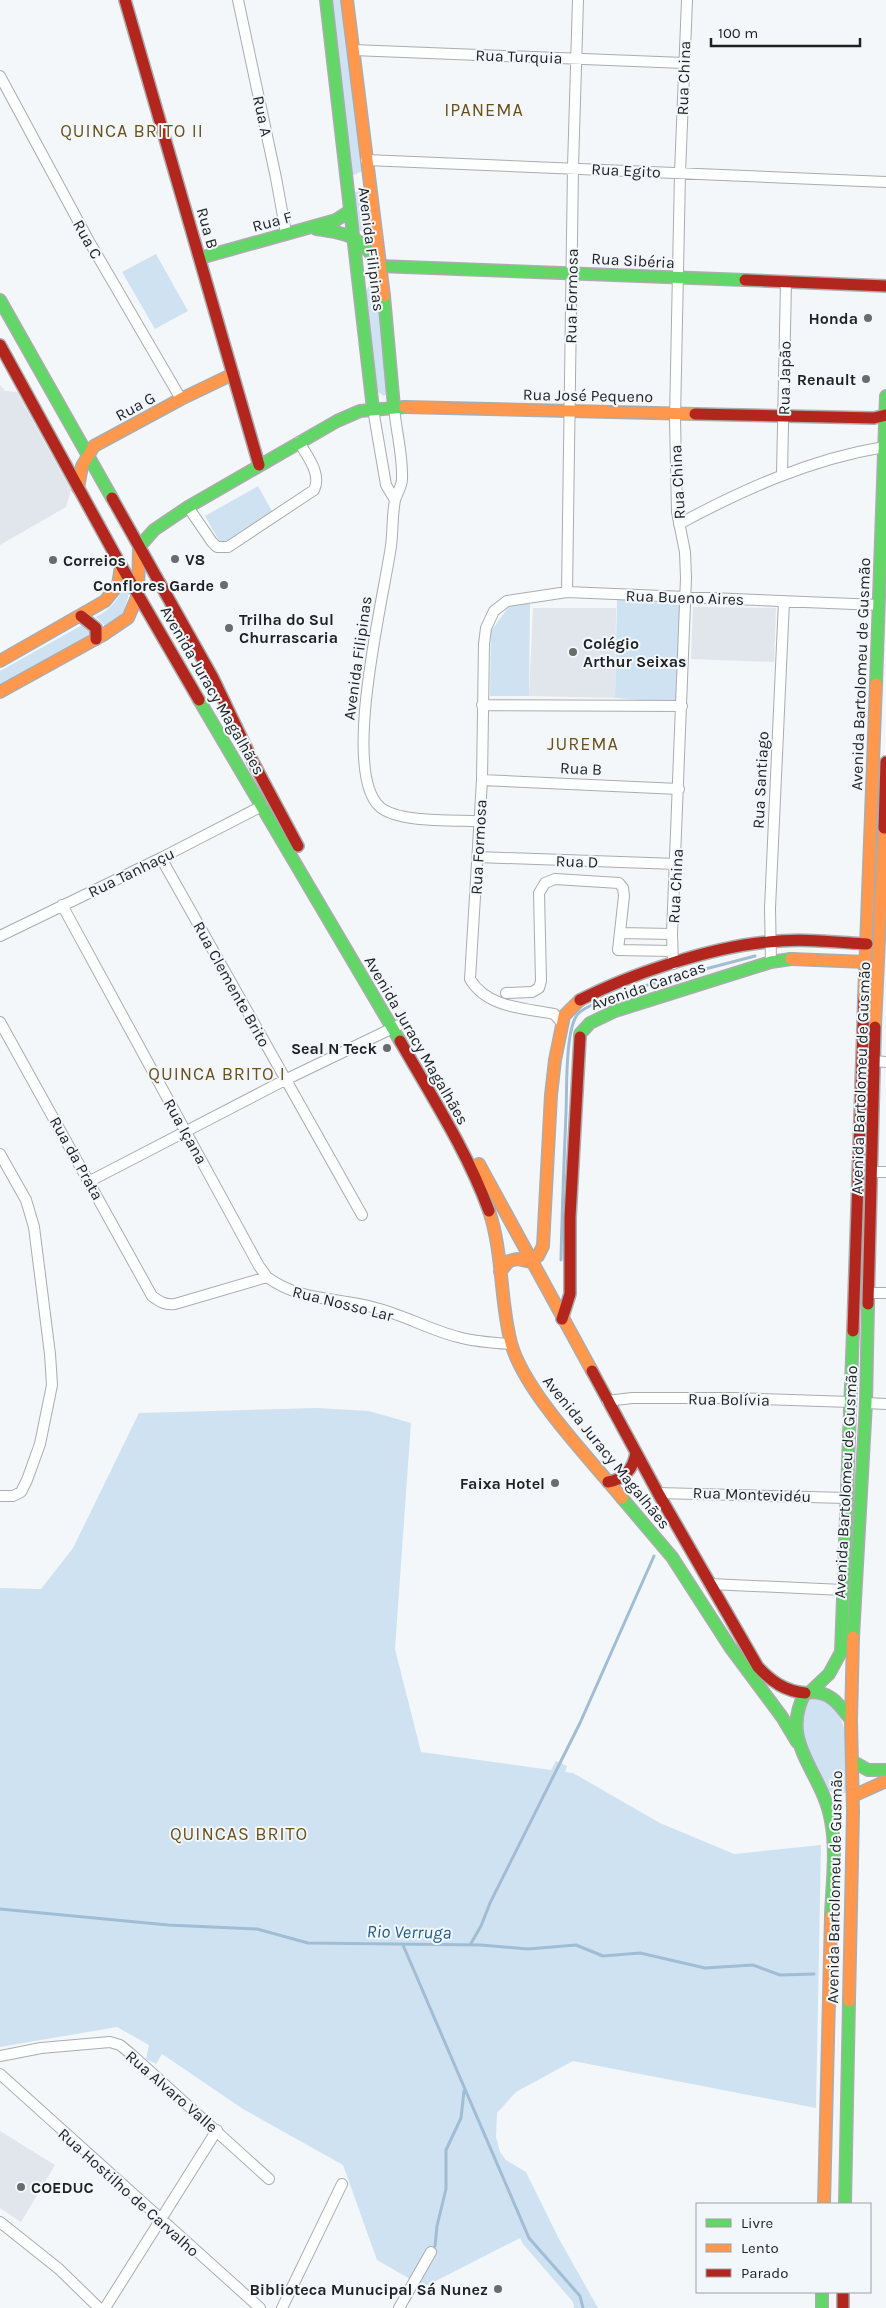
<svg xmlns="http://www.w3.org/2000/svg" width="886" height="2308" viewBox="0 0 886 2308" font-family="Karla,sans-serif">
  <rect width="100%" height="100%" fill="#f4f7f9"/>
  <path fill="#e0e6ec" d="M0,385l5,6 12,1 54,98 -5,17 -66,38z
    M693,607l83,1 -2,54 -83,-3z
    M533,608h83l-1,90 -86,-2z
    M0,2131l55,34 -34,57 -21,-14z"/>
  <path fill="#cfe2f1" d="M329,0h15l20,170 -10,5 -5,-2z
    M362,190l3,1 6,47 -15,-10 -3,-35z
    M156,254l32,57 -33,18 -33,-57z
    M376,280l11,113 -3,3 -6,-4 -13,-99 5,-10z
    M258,486l15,27 -52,31 -16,-28z
    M126,582l4,8c-6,20 -7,30 -26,40v-5l-8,-8c15,-8 24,-19 30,-35z
    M617,598l63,7 -4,98 -61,-5z
    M513,604h17l-1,92h-39l1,-65 16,-22z
    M84,624l8,9 -92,58v-20z
    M317,1408l52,3 42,12 -16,226 26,103 130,18 5,-9 11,5 -2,6 8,1 87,50 74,31 87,-9 -5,263 -243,-47 -57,31 -19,21 -1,24 4,15 6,8 20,12 32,65 40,71h-24l-1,-6 -50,-58 -3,-6 -96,49 -47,-27 -34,-95 -100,-56 -81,-55 -6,10 -10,-5 3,-14 -32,-18 -117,20v-459l41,1 32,-41 66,-135z
    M825,1697l14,15 6,19 1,61 -5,3 -13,-4 -24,-45 -3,-30 8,-18z"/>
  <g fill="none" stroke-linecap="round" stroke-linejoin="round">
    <path stroke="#a0bdd5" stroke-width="3" d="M561,1260c1,-49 3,-98 5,-147 1,-22 -1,-81 11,-98 13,-19 149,-51 178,-59
      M0,1909l168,16 89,4 51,14 173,2 47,4 48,-4 27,11 37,-3 65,15 48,-3 27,10 34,-1
      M403,1945l126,293 51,58 3,12
      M470,1945l11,-19 9,-23 90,-180 74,-167
      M435,2246l2,-20 9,-37v-39l15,-32 3,-27"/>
    <defs>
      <path id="street" d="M238,0l38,178 10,55
        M353,50l331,13
        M0,76l90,167 91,156
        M366,160l520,22
        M394,407c2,24 9,48 8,72 0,7 -5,14 -7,21 -3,15 -2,31 -4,46 -7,50 -50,223 -12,260 17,17 74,14 99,15
        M373,409l13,76 9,15
        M782,474l4,-192
        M188,507l24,35 5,5h11l86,-57c8,-16 -7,-34 -15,-48
        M679,524c65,-35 132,-65 205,-77
        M567,592l6,-425 5,-167
        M482,705l200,1
        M482,780l197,9
        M477,857l200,7
        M161,858l201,357
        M62,905l197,361 8,11
        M620,933l52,1
        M0,936l161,-78 101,-52
        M771,962l-1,-54 14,-307
        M673,964l-1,-30 14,-356 -1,-26 -8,-40 -2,-93 5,-246 7,-173
        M506,993l26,-1 7,-4 2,-7 -2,-88 6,-10 10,-4 64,4 4,5 1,8 -6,54 54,1
        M0,1022l152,274c8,6 13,9 23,8l92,-27c34,25 70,20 109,31 28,7 54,22 82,29 18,5 35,6 53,7
        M562,1023l-8,-9c-30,-6 -67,-6 -84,-35l12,-199 2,-136 2,-16 8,-17 13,-10 60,-9 311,13
        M873,1061l13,1
        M0,1154l26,46 8,27 16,127 2,31 -12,59 -13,36 -6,12 -8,4h-13
        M872,1172h14
        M90,1181l195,-101 114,-55
        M870,1293h16
        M607,1401l25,-3h101l117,4
        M866,1403l20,1
        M658,1493l188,5
        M710,1584l133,6
        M0,2056l41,-8 69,-6 10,3 11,9 138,125
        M0,2074l260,234
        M0,2222l59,47 40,39
        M105,2308l112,-178
        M282,2308l60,-124
        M399,2308l32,-56"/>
      <path id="fast" d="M326,0l47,409
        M316,229c32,4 44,7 62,35
        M200,258l136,-38 14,-9
        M379,266l366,14
        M384,296l10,111
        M0,300l112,198
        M139,547l15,-17 34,-23 149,-86 23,-10 45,-4
        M876,684l10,-288
        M199,700l201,341
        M580,1037v-3l10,-11 25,-12 156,-49 20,-3
        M622,1498l50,59 58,90 52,70 15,25
        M853,1637l13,-234 2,-99
        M811,1691l18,-17 12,-22 12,-321
        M852,1761l16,9h18
        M831,1916c1,-31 6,-65 0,-95 -8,-49 -53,-78 -26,-128 23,-4 33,9 46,27
        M845,2204l4,-203
        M822,2292v16"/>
      <path id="slow" d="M347,0l37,296
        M405,407l290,7
        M78,488l4,-22 12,-20 87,-47 52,-25
        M0,661l105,-60 13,-16 3,-19
        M0,692l103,-57 25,-17 10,-23 1,-45
        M791,959l75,3
        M864,999l12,-315
        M875,1027l9,-199
        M479,1164l113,207
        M489,1211c14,40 11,91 22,132 13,48 78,115 111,155
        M500,1272l9,-11 8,-2 14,3 7,-6 5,-10 8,-151 4,-35 9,-44 16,-16
        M853,1796l33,-15
        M849,2001l4,-189 -2,-92 2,-83
        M824,2204l7,-288"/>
      <path id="jam" d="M125,0l134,465
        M745,280l141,6
        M0,345l119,217 80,138
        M695,414l179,4 12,-3
        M112,498l101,180 40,84 45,84
        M81,616l15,12v11
        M884,828l2,-66
        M580,1000c50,-26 132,-53 188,-58 33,-4 66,0 99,2
        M400,1041c32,56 67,110 89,170
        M868,1304l7,-277
        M562,1319l8,-25v-77l10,-180
        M853,1331l11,-332
        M592,1371l66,122 100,174c14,15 27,24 47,26
        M608,1482c17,-3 25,-13 28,-29
        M843,2292v16"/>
    </defs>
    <use href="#street" stroke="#aaacae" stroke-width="12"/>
    <use href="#fast" stroke="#aaacae" stroke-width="14"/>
    <use href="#slow" stroke="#aaacae" stroke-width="14"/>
    <use href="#jam" stroke="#aaacae" stroke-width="14"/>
    <use href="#street" stroke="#fdfefe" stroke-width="10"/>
    <use href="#fast" stroke="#63d668" stroke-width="11"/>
    <use href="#slow" stroke="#ff974d" stroke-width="11"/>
    <use href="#jam" stroke="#b3261e" stroke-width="11"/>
  </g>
  <g fill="#696b6d" stroke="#f2f7fb" stroke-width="2">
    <circle cx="868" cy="318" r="5"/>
    <circle cx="866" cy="379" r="5"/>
    <circle cx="175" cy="559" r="5"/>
    <circle cx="53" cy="560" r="5"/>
    <circle cx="224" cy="585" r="5"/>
    <circle cx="229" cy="628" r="5"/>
    <circle cx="573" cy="652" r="5"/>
    <circle cx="387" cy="1048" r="5"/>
    <circle cx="555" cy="1483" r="5"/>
    <circle cx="21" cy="2187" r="5"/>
    <circle cx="498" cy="2289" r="5"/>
  </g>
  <g text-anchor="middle" stroke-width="4" stroke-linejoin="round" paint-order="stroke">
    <g font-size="16" fill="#1e2021" stroke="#f2f7fb">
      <text transform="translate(519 56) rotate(2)" y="6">Rua Turquia</text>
      <text transform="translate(683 78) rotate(-88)" y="6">Rua China</text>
      <text transform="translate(263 116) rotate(78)" y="6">Rua A</text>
      <text transform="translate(626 170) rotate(3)" y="6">Rua Egito</text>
      <text transform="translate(272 221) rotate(-15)" y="6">Rua F</text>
      <text transform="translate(208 228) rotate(74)" y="6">Rua B</text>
      <text transform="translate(88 239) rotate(61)" y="6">Rua C</text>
      <text transform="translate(372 249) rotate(83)" y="6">Avenida Filipinas</text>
      <text transform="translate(633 260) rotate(3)" y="6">Rua Sibéria</text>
      <text transform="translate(571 296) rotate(-89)" y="6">Rua Formosa</text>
      <text transform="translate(784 378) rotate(-89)" y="6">Rua Japão</text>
      <text transform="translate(588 395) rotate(1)" y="6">Rua José Pequeno</text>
      <text transform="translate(135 406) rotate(-29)" y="6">Rua G</text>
      <text transform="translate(677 482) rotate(-93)" y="6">Rua China</text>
      <text transform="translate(685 597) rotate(2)" y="6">Rua Bueno Aires</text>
      <text transform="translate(357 658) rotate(-82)" y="6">Avenida Filipinas</text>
      <text transform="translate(860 674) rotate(-88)" y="6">Avenida Bartolomeu de Gusmão</text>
      <text transform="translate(213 690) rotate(60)" y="6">Avenida Juracy Magalhães</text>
      <text transform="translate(581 768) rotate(3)" y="6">Rua B</text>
      <text transform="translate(760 780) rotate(-87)" y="6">Rua Santiago</text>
      <text transform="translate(478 847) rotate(-87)" y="6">Rua Formosa</text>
      <text transform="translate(577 861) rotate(2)" y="6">Rua D</text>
      <text transform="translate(131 872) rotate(-26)" y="6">Rua Tanhaçu</text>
      <text transform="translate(675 886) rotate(-87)" y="6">Rua China</text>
      <text transform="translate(232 984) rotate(61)" y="6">Rua Clemente Brito</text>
      <text transform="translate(648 985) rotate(-19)" y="6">Avenida Caracas</text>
      <text transform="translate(417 1040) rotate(60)" y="6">Avenida Juracy Magalhães</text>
      <text transform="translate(860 1078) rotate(-88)" y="6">Avenida Bartolomeu de Gusmão</text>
      <text transform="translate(186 1131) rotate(61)" y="6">Rua Içana</text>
      <text transform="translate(77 1158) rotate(61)" y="6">Rua da Prata</text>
      <text transform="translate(343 1303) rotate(14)" y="6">Rua Nosso Lar</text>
      <text transform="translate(729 1399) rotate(1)" y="6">Rua Bolívia</text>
      <text transform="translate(607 1452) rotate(51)" y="6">Avenida Juracy Magalhães</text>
      <text transform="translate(845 1482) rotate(-87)" y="6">Avenida Bartolomeu de Gusmão</text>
      <text transform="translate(752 1494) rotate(2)" y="6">Rua Montevidéu</text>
      <text transform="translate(834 1887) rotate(-89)" y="6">Avenida Bartolomeu de Gusmão</text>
      <text transform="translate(172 2091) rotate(41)" y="6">Rua Alvaro Valle</text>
      <text transform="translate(129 2192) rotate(42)" y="6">Rua Hostilho de Carvalho</text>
    </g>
    <g font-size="16" font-weight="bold" fill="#1e2021" stroke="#f2f7fb" text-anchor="end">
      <text x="858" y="324">Honda</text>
      <text x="856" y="385">Renault</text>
      <text x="185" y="565" text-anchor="start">V8</text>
      <text x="63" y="566" text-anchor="start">Correios</text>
      <text x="214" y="591">Conflores Garde</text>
      <text x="239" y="625" text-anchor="start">Trilha do Sul<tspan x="239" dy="18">Churrascaria</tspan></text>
      <text x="583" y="649" text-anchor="start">Colégio<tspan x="583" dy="18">Arthur Seixas</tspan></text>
      <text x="377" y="1054">Seal N Teck</text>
      <text x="545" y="1489">Faixa Hotel</text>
      <text x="31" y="2193" text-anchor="start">COEDUC</text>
      <text x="488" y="2295">Biblioteca Munucipal Sá Nunez</text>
    </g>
    <g font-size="18" letter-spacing="1" fill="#6b5018" stroke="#f2f7fb">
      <text x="484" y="116">IPANEMA</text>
      <text x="132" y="137">QUINCA BRITO II</text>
      <text x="583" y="750">JUREMA</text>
      <text x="217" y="1080">QUINCA BRITO I</text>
      <text x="239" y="1840">QUINCAS BRITO</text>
    </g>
    <g font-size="18" font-style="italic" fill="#1c5a88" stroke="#f2f7fb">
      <text transform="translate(409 1932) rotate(1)" y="6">Rio Verruga</text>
    </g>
  </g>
  <rect x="696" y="2203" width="175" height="90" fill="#f2f7fb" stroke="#9da1a4"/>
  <rect x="706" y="2219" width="25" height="8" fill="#63d668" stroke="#9da1a4"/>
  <text x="741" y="2228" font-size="15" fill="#1e2021">Livre</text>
  <rect x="706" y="2244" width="25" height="8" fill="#ff974d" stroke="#9da1a4"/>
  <text x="741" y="2253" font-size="15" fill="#1e2021">Lento</text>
  <rect x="706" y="2269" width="25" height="8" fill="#b3261e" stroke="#9da1a4"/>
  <text x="741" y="2278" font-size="15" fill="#1e2021">Parado</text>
  <path d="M711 38v8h149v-8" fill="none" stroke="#1e2021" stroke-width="2.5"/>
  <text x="718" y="38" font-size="15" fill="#1e2021" stroke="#f2f7fb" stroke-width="4" paint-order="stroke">100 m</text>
</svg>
